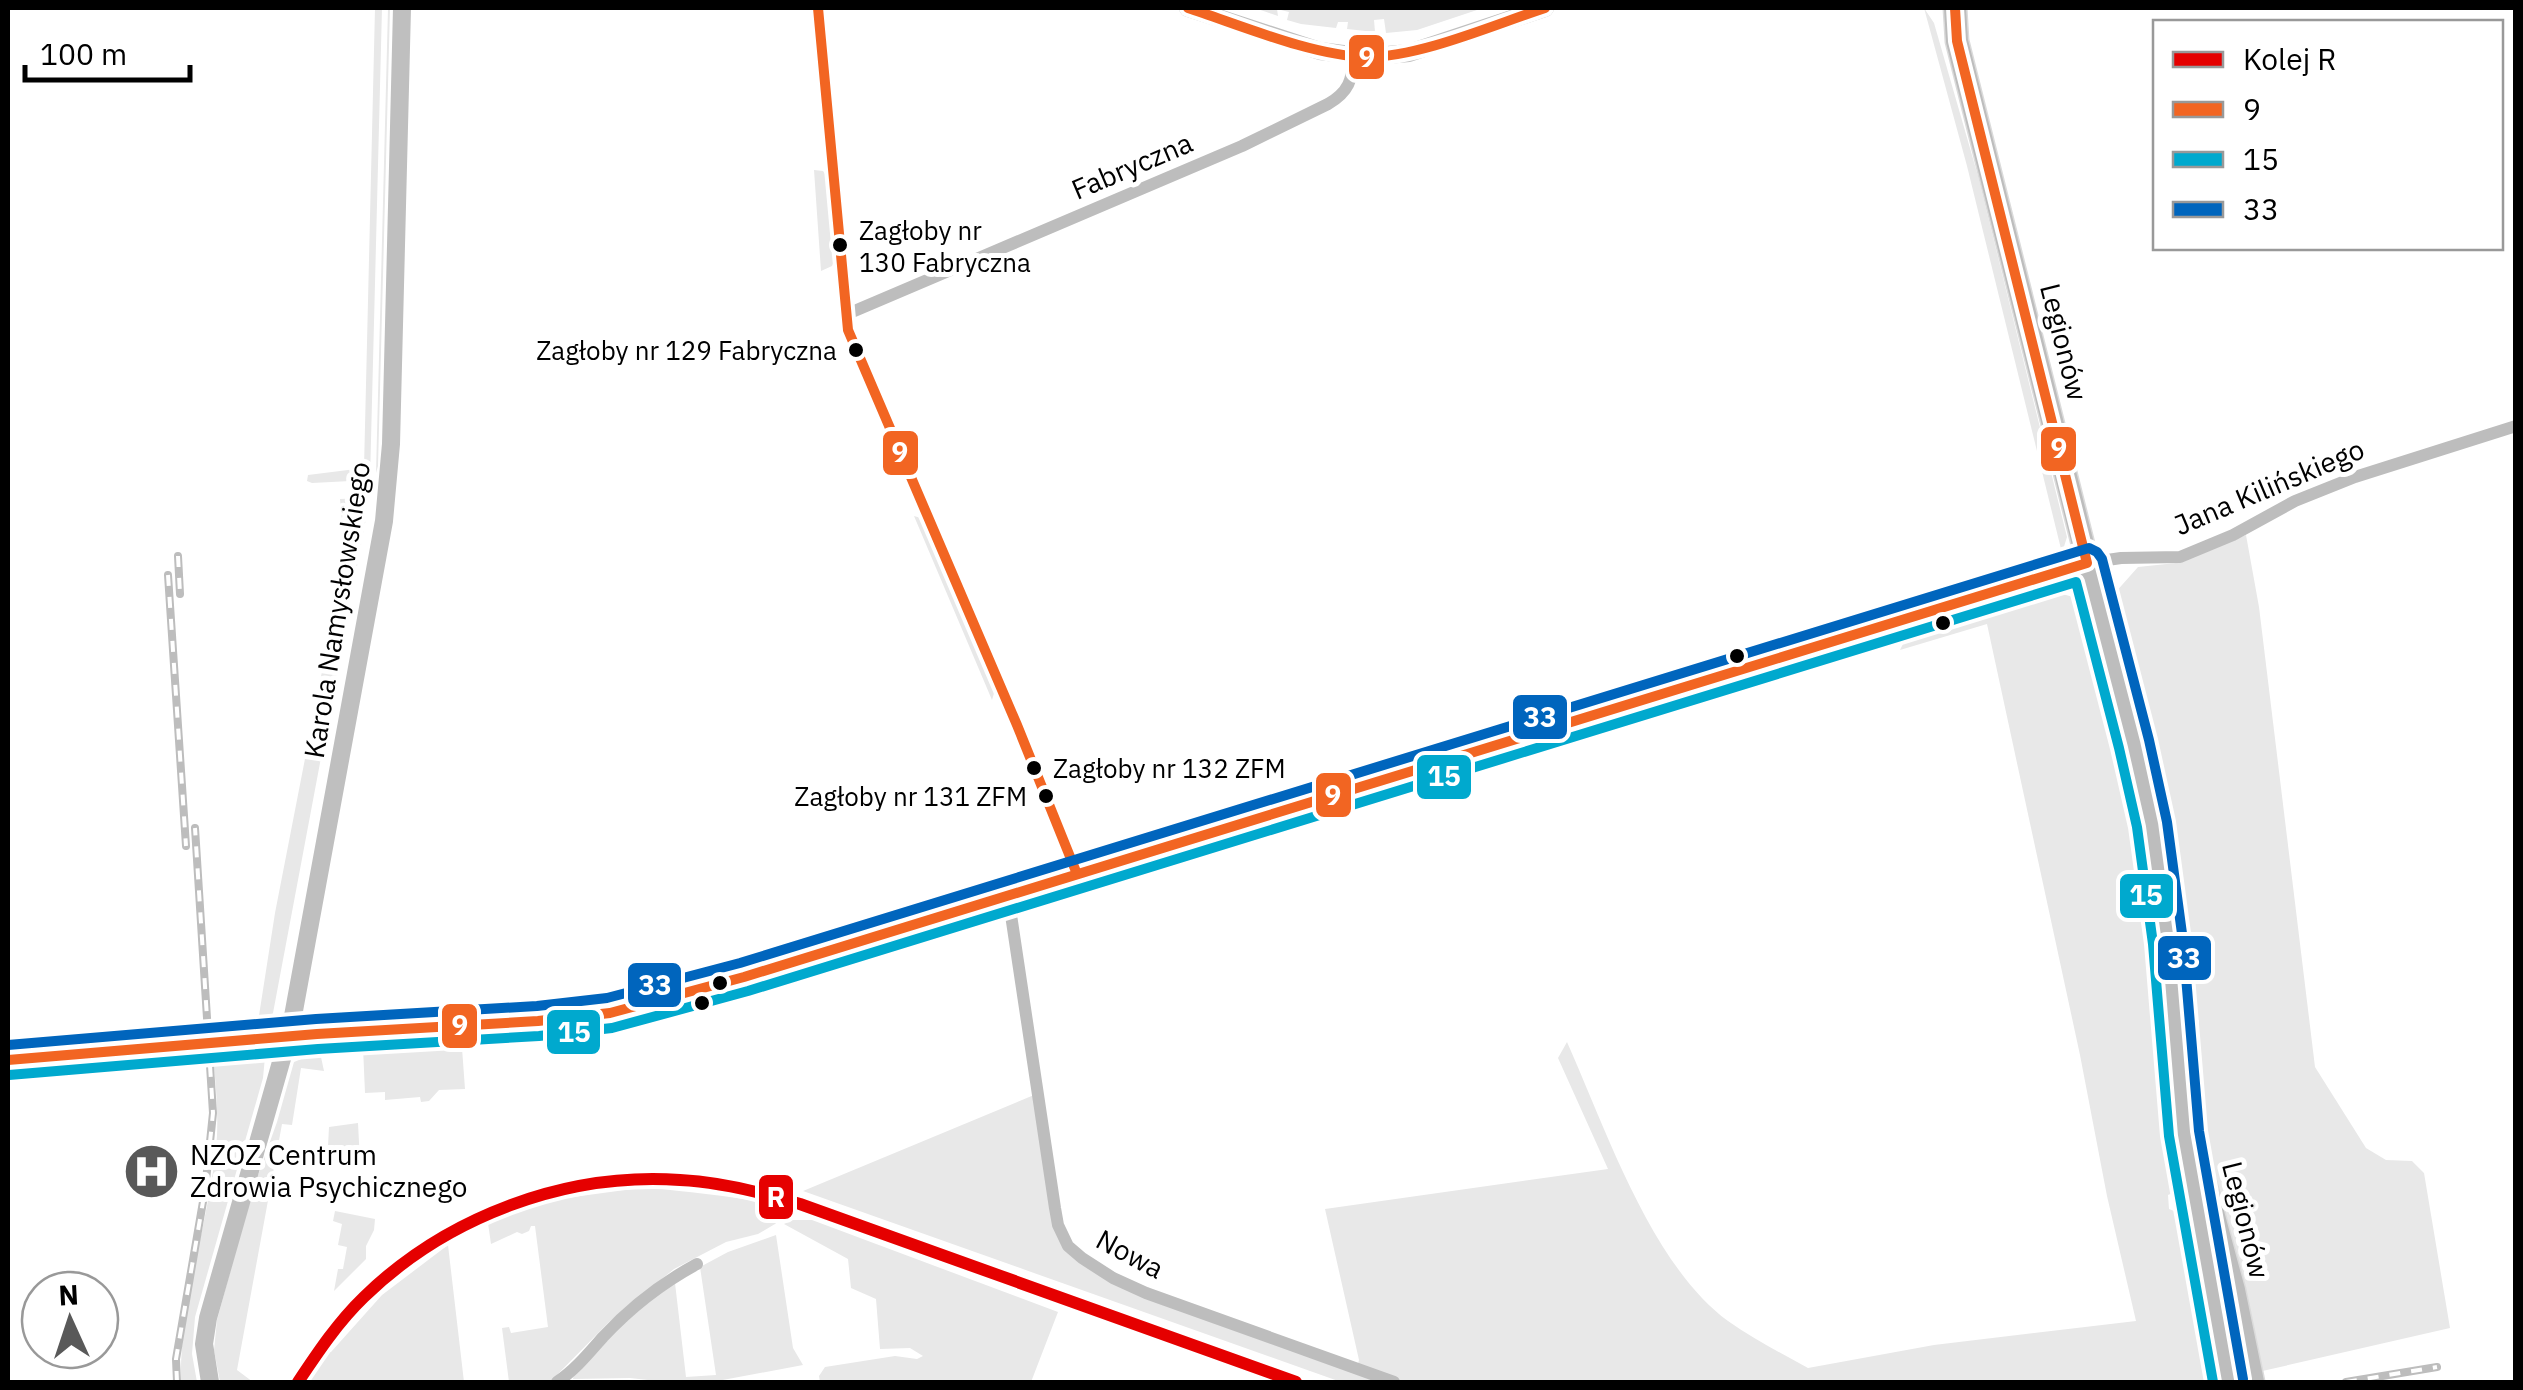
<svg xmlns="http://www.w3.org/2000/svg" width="2523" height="1390" viewBox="0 0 2523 1390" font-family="'IBM Plex Sans',sans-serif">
  <rect width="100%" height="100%" fill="#fff"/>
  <path fill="#e8e8e8" d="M375,8h7l-12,472 -58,3 -5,-2 1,-6 56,-7z
    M388,8h2l-12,458 -2,7z
    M1255,8h201l1,2 26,-2 -66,22 -31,3 -2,-14 -10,1 1,12 -28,-3 1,-7h-10l-2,6 -35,-4 -14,-4 2,-8 -12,-3 1,7z
    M1924,8l10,15 44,153 89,361 -5,16 -95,-387z
    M814,170l9,1 4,6 7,84 -2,5 -11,5z
    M363,498l4,4v11l-94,500 -4,7 -11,2 17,-109 64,-329 4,-50 -3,-35z
    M914,516l7,2 74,172 -3,10z
    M2246,535l13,72 56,460 51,81 20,12 26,1 12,12 26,155 -192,44 -63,-266 -8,-76 12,-2v-8l-13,-1c-6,-61 -10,-123 -19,-184 -12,-82 -33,-161 -53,-241l24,-27 38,-4z
    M2059,593l14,4 5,9c21,81 43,163 57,245 18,113 26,227 40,341l-7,3 1,14 10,4 17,104 11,53 5,10 -9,2h-862l-538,-191 231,-96 16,108 30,59 276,109 3,-11 -34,-151 283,-40 -50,-111 9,-16c38,85 84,223 161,279 25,18 53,32 80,47l126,-23 202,-24 -29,-125 -27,-141 -93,-431 -87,26 4,-8 15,-3 39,-15z
    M1586,704l-3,6 -312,96 -7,-4z
    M468,1041l-6,7 3,41 -26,1 -10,11 -8,1 -1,-5 -35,3v-8l-20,1 -2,-46z
    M324,1050l1,6 -4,1 3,14 -23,-3 -9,57 -10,-1 -45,246 16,12h-33l-6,-32 3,-30 34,-125 26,-73 17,-60z
    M262,1054l3,3 -2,21 -68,239 -3,37 5,28h-16c-2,-83 30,-163 36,-246 1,-26 -1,-53 -4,-78z
    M358,1123l2,39 -33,3 2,-38z
    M647,1187c49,7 96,8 143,23l-15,14 -17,10 -32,8 -52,27 -65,53 -59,60h-41l-7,-54 7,-1 2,6 37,-6 -13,-101h-4l-2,5 -7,3 -5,-2 -26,12 -3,-21 44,-17 34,-8z
    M335,1211l40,8 -1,11 -8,16v13l-32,32 4,-22h5l4,-22 -9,-2 4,-21 -9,-3z
    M792,1220h20l246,92 -27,70h-211l-1,-6 6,-9 70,-11 22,3 6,-3 -13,-8 -30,1 -4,-50 -25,-11 -3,-29 -64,-35z
    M776,1235l17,113 10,17 -91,17h-46l-36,-4 -57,1 1,-6 76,-76 25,-14 11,94 30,-2 -16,-108 28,-15z
    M448,1245l16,137h-160l21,-31 6,1 51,-57z"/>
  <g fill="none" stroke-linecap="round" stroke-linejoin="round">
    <defs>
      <path id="highway" d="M1955,8l2,33 191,763 20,138 16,191 44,249
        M2205,1183l29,107 19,92"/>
    </defs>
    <use href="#highway" stroke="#dbdbdb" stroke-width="25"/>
    <path stroke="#bdbdbd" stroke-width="12" d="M818,8l30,322 169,395 60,149
      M845,315l397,-169 86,-42c21,-12 24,-24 26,-47
      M2087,563l34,-5 59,-1 53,-22 62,-34 60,-24 161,-51
      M1008,895l47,313 3,17 10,21 14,12 31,20 33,15 248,89
      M557,1382c18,-12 31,-28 46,-45 27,-29 59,-54 94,-73"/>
    <path stroke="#bfbfbf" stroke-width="18" d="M1188,8l132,43 46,6 43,-4 136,-45
      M8,1060l309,-26 221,-13 72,-8 134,-36 1343,-414
      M210,1382l-6,-38 4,-26 83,-291 93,-506 7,-77 11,-436"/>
    <use href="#highway" stroke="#bdbdbd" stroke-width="22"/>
    <defs>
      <path id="rail" d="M178,556l2,38
        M168,575l18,271
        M177,1382l-1,-23 29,-169 8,-77 -18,-285
        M2346,1382l91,-15"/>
    </defs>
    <use href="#rail" stroke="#bdbdbd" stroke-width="8"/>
    <use href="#rail" stroke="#fff" stroke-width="4" stroke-dasharray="11" stroke-linecap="butt"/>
    <defs>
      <path id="bus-1" d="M818,8l30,322 169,395 60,149
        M1188,8c52,17 125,48 179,49 53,0 126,-32 178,-49
        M8,1060l309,-26 221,-13 72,-8 134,-36 1343,-414 -130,-522 -2,-33"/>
      <path id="bus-2" d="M9,1075l309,-26 221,-13 73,-8 136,-37 1328,-409 43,166 18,79 16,117 16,192 44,246"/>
      <path id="bus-3" d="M8,1045l308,-26 221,-13 70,-8 133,-35 1349,-415 8,4 5,7 47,181 18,82 16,119 16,190 44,248"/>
    </defs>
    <use href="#bus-1" stroke="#fff" stroke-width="18"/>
    <use href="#bus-2" stroke="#fff" stroke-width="18"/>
    <use href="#bus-3" stroke="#fff" stroke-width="18"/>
    <use href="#bus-1" stroke="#f26522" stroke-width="10"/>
    <use href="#bus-2" stroke="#00a9ce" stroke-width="10"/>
    <use href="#bus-3" stroke="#0065bd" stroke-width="10"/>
    <defs>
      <path id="rail-1" d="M298,1382c20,-30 40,-60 66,-85 82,-80 201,-125 316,-117 41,2 81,12 120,24l496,178"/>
    </defs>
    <use href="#rail-1" stroke="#fff" stroke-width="20"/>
    <use href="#rail-1" stroke="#e50000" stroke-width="12"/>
  </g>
  <defs>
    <symbol id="hospital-disc" viewBox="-11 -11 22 22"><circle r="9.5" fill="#595959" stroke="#fff"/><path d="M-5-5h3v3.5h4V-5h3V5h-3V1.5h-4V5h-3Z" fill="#fff"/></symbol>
  </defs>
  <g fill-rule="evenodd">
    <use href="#hospital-disc" x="120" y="1140" width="63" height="63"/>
  </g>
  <g fill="#000" stroke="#fff" stroke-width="4">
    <circle cx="840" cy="245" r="9"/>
    <circle cx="856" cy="350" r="9"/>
    <circle cx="1943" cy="623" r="9"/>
    <circle cx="1737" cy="656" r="9"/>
    <circle cx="1034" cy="768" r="9"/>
    <circle cx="1046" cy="796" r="9"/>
    <circle cx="720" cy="983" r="9"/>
    <circle cx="702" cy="1003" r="9"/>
  </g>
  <g text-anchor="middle" stroke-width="10" stroke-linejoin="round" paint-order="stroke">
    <g font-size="26" fill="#000" stroke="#fff" text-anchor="start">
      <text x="859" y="240">Zagłoby nr<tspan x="859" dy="32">130 Fabryczna</tspan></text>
      <text x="837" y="360" text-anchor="end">Zagłoby nr 129 Fabryczna</text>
      <text x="1053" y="778">Zagłoby nr 132 ZFM</text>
      <text x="1027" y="806" text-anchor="end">Zagłoby nr 131 ZFM</text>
    </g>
    <g font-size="28" fill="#000" stroke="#fff">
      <text transform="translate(1132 166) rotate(-23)" y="10">Fabryczna</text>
      <text transform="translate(2064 342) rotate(76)" y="10">Legionów</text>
      <text transform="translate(2269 487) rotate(-23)" y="10">Jana Kilińskiego</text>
      <text transform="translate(337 610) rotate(-81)" y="10">Karola Namysłowskiego</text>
      <text transform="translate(2246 1220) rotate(76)" y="10">Legionów</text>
      <text transform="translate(1130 1254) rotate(28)" y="10">Nowa</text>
    </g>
    <g font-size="28" fill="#000" stroke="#fff" text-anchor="start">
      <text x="190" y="1165">NZOZ Centrum<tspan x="190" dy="32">Zdrowia Psychicznego</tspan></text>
    </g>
  </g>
  <g stroke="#fff" stroke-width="4">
    <rect x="1347" y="33" width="39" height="48" rx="10" fill="#f26522"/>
    <rect x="2039" y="425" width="39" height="48" rx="10" fill="#f26522"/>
    <rect x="881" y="429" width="39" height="48" rx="10" fill="#f26522"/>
    <rect x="1511" y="693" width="58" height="48" rx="10" fill="#0065bd"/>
    <rect x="1415" y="753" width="58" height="48" rx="10" fill="#00a9ce"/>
    <rect x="1314" y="771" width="39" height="48" rx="10" fill="#f26522"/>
    <rect x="2118" y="872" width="57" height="48" rx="10" fill="#00a9ce"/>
    <rect x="2156" y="934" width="57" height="48" rx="10" fill="#0065bd"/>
    <rect x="626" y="961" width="57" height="48" rx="10" fill="#0065bd"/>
    <rect x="440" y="1002" width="39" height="48" rx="10" fill="#f26522"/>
    <rect x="545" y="1008" width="57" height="48" rx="10" fill="#00a9ce"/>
    <rect x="757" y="1173" width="38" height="48" rx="10" fill="#e50000"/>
  </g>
  <g font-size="28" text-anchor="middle" font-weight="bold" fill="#fff">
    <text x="1367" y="67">9</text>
    <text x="2059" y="458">9</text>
    <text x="900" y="462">9</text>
    <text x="1540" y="727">33</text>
    <text x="1444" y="786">15</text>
    <text x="1333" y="805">9</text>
    <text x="2146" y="905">15</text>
    <text x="2184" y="968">33</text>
    <text x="655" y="995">33</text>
    <text x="460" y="1035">9</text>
    <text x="574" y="1042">15</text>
    <text x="776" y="1207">R</text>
  </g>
  <rect width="2523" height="1390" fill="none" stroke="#000000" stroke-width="20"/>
  <rect x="2153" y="20" width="350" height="230" fill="#ffffff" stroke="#999999" stroke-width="2.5"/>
  <rect x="2173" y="52" width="50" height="15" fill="#e50000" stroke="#999999" stroke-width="2.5"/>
  <text x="2243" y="70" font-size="30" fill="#000000">Kolej R</text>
  <rect x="2173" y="102" width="50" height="15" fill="#f26522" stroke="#999999" stroke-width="2.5"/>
  <text x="2243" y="120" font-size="30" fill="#000000">9</text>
  <rect x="2173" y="152" width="50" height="15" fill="#00a9ce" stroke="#999999" stroke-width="2.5"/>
  <text x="2243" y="170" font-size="30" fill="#000000">15</text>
  <rect x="2173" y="202" width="50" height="15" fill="#0065bd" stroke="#999999" stroke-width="2.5"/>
  <text x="2243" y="220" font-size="30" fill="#000000">33</text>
  <g transform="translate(70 1320) rotate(357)"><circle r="48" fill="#ffffff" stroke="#999999" stroke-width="2.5"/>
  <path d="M0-8L18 38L0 25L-18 38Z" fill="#595959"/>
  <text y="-15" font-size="28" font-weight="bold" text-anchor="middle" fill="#000000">N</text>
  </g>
  <path d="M25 65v15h165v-15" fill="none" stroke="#000000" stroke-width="5"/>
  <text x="40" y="65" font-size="30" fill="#000000" stroke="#ffffff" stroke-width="8" paint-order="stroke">100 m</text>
</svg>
